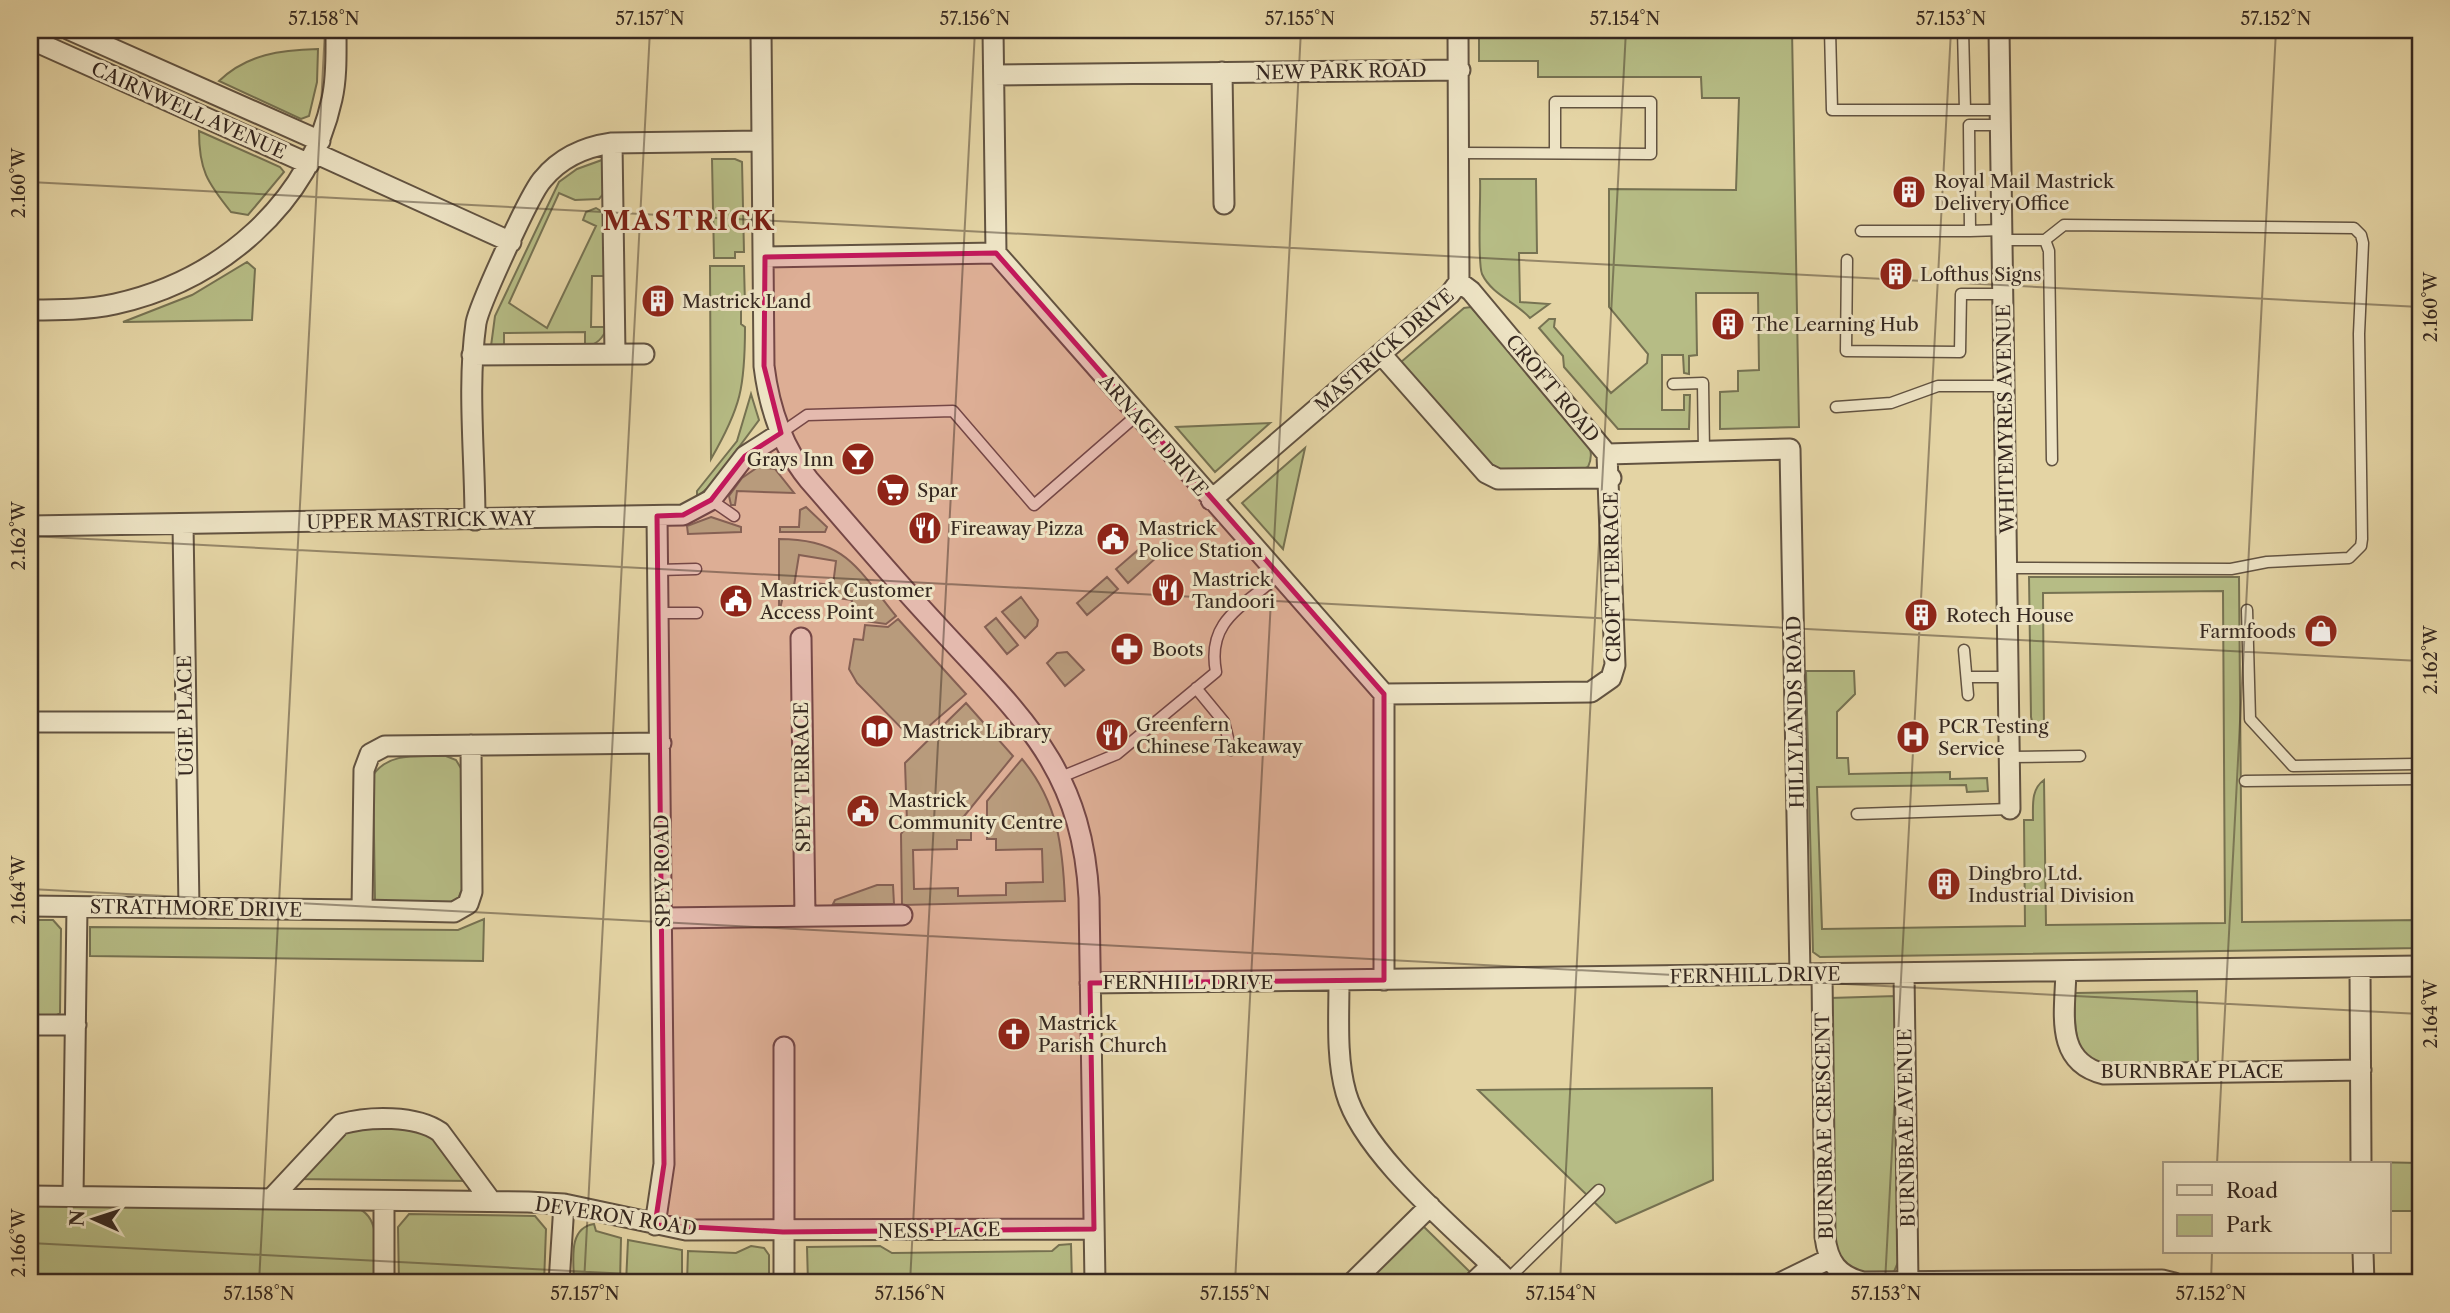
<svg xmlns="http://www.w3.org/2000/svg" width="2450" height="1313" viewBox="0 0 2450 1313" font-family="'Libre Caslon Text',serif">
  <rect width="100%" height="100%" fill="#e4d4a4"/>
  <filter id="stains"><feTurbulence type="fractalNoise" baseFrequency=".00286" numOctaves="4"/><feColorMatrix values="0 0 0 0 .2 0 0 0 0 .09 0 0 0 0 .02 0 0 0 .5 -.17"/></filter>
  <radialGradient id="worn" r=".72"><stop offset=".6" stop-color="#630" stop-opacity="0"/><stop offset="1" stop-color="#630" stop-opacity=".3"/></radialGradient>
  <path fill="#b6bc85" stroke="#767252" stroke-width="2" d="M1479,30h57v8l58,-1 1,-7h197l7,397 -79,2v-37l18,-1v-20l21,-1 -1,-77h-62l1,62 -8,1v18l-5,-1 -1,-18h-21v55h22v-15h6l-1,34h-71l-54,-62 -1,-11 -24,-28 10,-9h6l-1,8 57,66 36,-30 1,-9 -39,-47v-118l127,1 3,-92h-37l-1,-21h-163v-16h-59z
    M318,49l-1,33 -8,34 -8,3 -82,-38c28,-27 62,-31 99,-32z
    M199,131l81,36 4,5 -36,43 -17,-3c-24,-30 -32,-42 -32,-81z
    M712,159h23l7,3 2,90h-9v6h-21z
    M602,160l3,32 -6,7 -24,1 -16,-7 -50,110 38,25 49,-102 -13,-6 3,-8 10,-4 10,6 1,62h-15l-1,51h16c-4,12 -10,17 -22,20v-15l-81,1v14l-13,-1 4,-30 64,-134 18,-13z
    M1480,179h56l1,74h-18l1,49 29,2 -19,14c-14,-16 -38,-23 -48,-44 -5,-13 -1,-77 -2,-95z
    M247,262l8,7 -3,51 -129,2 69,-27z
    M710,266h34l1,39 -4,3v16l4,3c0,60 -4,80 -34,132z
    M1471,307l111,127c8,12 12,20 6,33l-9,4 -80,-1 -9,-4 -89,-104 63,-54z
    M751,394l8,26 -49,66 -13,11v-6l40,-50z
    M1270,423l-55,49 -39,-45z
    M1305,448l-22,101 -41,-46z
    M758,467l17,2 19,24 -57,-2 -2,14h-4l-2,-9 13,-18z
    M806,507l21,20 -2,5h-45v-5h19l1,-17z
    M711,517l30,10v5l-53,2 -1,-8z
    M779,539c67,0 78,29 117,77l-10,8 -29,-4 1,-4 -8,-1 2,-15 -38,-5 1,-12 18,2 3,-24 -37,-6 -6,37 -9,-1 -5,23z
    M1145,544l12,13 -29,26 -12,-14z
    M1107,577l11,12 -31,26 -10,-12z
    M2029,577h210l3,345 178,-2v28l-600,9 -7,-5 -7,-281h48l1,23 -18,18v46h11l1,16 101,-2v7l37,-1 1,13 -21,1 -1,-7 -149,2 5,142 203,-3 -1,-106h9c0,-15 -2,-31 11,-40l2,145 179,-2 -2,-332 -180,2 1,143 -11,-10 -2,-9z
    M1021,597l17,23 -1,6 -12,12 -23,-26z
    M996,618l22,27 -11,9 -22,-27z
    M898,619l68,75 -53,46 -56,-57 -8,-14 5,-30 9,1 2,-15 23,2z
    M1067,652l17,18 -19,16 -18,-23 10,-10z
    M966,703l47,53 -52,64 -54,2 -2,-59z
    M446,756l10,4 6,10v119l-4,10c-20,10 -62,10 -83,1l-2,-125c17,-24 46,-18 73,-19z
    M1022,759c36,43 41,89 43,142l-163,4 -1,-71 4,-5 66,-1v12h-14v9l-44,1 1,39 44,-1v8l48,-1v-12l37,-1 -1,-33 -46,1v-11h-9v-38z
    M877,885h16l1,19h-61l2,-4z
    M484,919l-1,42 -393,-5v-29l368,3z
    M30,920h23l8,9 -1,84 -7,4h-23z
    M2197,991l1,74 -94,1c-34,-12 -29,-43 -29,-73z
    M1896,996l3,264 -6,14c-31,2 -55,-4 -60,-38l-3,-238z
    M1712,1088l1,92 -97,43 -138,-133z
    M352,1127l64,1 19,10 35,43 -173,-2z
    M2370,1162l50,1v48h-31v-47z
    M30,1204l327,4c27,10 17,51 18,75h-345z
    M409,1214l126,2 11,13 -2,54h-145l-1,-56z
    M594,1224l2,7 25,7 -1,45h-46c0,-21 -7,-55 20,-59z
    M1421,1224l49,48 -12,11h-91z
    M628,1240l54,10v33h-56z
    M1071,1244l1,39h-264l-1,-36 73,-1 12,7 160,-2 7,-6z
    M751,1246l13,2 5,7v28h-82l1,-32 48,2z"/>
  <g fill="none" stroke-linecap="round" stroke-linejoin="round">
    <defs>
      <path id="service" d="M1830,30l2,80h169
        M1963,30l2,80
        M2001,125h-32l1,106 32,-1
        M1460,153l191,1v-52h-96v51
        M1861,231h109
        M2002,240h43l19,-15 290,3 7,7 2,8 -4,91 3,205 -1,7 -12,12 -82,4 -36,7 -225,-1
        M2045,240l4,11 3,209
        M1847,260l-1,91 114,1 1,-58h42
        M1673,384l30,-1 1,69
        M1836,407l55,-4 47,-17h66
        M781,433l26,-18 146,-4 81,94 102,-89
        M711,500l23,16
        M658,570l38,-1
        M2247,610l3,109 43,47 122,-2
        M659,613h38
        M1964,650l4,45
        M1968,677h40
        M1196,688l28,34 7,28
        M2010,757l70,-1
        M1061,777l56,-23 99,-82c-10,-53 29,-66 63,-97
        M2245,781l175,-2
        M1857,814l153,-5
        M1507,1280l92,-90"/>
      <path id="minor" d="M70,30l250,111
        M761,30l3,336c5,41 18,81 45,114 42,48 83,97 126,143 84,92 147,142 154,275l6,385
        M993,30l3,223 388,441v286
        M1999,30l11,779
        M30,39l279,125
        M1222,72l2,132
        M994,75l466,-5
        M612,143l3,211
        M315,153l196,89
        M765,257l231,-4
        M1459,282l12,9 136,163 183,-5 10,525
        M30,310c28,0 57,0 85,-6 104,-23 194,-99 217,-205 5,-22 4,-47 4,-69
        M1381,354l105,119 12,6 113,-1
        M472,355l172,-1
        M1211,500l239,-206 9,-12 -1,-252
        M475,520c0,-65 -8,-133 1,-197 3,-17 55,-132 67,-144 18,-22 41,-32 69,-36l150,-2
        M183,524l6,384
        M30,526l653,-11 28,-15 34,-44 36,-23
        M801,638l4,278
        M1384,694l207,-2 20,-14 4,-13 -8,-211
        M30,722h155
        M471,745l1,147 -4,12 -14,8 -92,-2 2,-140 6,-16 15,-8 276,-3
        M30,906l332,4
        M663,918l239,-3
        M2360,967l1,197
        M2066,971c-1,42 -12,91 38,103l257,-4
        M1904,973l4,310
        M1822,974l3,263c3,25 13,39 38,45l299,-2 12,3
        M1339,981c0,36 -3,77 7,112 18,64 117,142 164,190
        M1090,983l1330,-17
        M30,1025h46
        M30,1196l498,6 36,2 122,26 408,-1
        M73,1196l4,-289
        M271,1199l70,-75c28,-8 75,-9 99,8l51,69
        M655,1225l9,-61 -7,-648
        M2363,1252l1,31
        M384,1283v-82
        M559,1283l5,-79
        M784,1283v-236
        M1352,1283l78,-77
        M1473,1283l19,-18
        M1780,1283l49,-24"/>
    </defs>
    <use href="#service" stroke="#625341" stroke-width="13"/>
    <use href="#minor" stroke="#625341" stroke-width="23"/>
    <use href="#service" stroke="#ede3c4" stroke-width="10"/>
    <use href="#minor" stroke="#ede3c4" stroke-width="19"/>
  </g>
  <path fill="#c2185b" fill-opacity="0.2" stroke="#c2185b" stroke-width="5" stroke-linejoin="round" d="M996,253l388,441v286l-294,3 4,246 -311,3 -128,-7 9,-61 -7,-648 26,-1 28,-15 34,-44 36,-23 -17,-67 1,-109z"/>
  <path fill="none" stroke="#362820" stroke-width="2" stroke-opacity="0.45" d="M30,182l2390,125M30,536l2390,125M30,889l2390,125M2217,1164l59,-1134M30,1243l773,40M259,1283l66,-1253M584,1283l66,-1253M910,1283l65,-1253M1235,1283l66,-1253M1560,1283l66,-1253M1885,1283l66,-1253M2211,1283l1,-31"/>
  <defs>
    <symbol id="building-disc" viewBox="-11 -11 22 22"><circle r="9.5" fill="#8f2418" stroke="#ede3c4"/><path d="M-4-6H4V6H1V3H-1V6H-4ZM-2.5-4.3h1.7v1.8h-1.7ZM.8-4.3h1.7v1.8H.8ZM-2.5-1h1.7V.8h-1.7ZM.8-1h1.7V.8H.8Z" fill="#fff"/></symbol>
    <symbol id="bar-disc" viewBox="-11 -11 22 22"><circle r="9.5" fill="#8f2418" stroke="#ede3c4"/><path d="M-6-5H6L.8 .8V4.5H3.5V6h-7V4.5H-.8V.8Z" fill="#fff"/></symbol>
    <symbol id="supermarket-disc" viewBox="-11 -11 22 22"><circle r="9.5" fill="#8f2418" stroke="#ede3c4"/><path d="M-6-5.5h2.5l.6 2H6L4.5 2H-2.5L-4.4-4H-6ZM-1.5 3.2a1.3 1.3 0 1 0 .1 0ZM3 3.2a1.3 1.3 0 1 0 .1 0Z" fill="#fff"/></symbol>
    <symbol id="restaurant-disc" viewBox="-11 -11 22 22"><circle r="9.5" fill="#8f2418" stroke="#ede3c4"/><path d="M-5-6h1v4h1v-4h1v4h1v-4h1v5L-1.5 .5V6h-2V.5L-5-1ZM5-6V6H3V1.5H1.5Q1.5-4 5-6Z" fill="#fff"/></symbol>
    <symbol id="civic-disc" viewBox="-11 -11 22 22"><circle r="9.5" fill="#8f2418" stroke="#ede3c4"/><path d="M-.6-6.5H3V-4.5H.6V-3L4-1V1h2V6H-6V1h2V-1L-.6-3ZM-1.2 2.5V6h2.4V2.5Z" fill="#fff"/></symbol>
    <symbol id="shop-disc" viewBox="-11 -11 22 22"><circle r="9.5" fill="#8f2418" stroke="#ede3c4"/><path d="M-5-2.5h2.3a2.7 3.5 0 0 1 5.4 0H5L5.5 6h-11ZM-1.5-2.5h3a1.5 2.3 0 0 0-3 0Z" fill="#fff"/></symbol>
    <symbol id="pharmacy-disc" viewBox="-11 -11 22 22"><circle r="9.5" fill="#8f2418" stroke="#ede3c4"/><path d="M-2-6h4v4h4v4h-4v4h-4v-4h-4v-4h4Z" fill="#fff"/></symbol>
    <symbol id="library-disc" viewBox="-11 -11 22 22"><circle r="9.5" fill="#8f2418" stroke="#ede3c4"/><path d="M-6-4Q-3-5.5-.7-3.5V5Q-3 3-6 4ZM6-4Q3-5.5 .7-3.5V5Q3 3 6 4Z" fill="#fff"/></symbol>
    <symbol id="hospital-disc" viewBox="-11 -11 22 22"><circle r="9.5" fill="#8f2418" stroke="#ede3c4"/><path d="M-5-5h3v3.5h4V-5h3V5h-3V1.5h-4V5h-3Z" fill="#fff"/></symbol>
    <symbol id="church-disc" viewBox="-11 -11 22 22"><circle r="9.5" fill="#8f2418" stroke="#ede3c4"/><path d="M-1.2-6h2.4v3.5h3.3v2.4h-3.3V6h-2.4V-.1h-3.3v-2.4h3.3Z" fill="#fff"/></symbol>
  </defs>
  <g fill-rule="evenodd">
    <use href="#building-disc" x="1890" y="173" width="38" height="38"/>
    <use href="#building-disc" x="1877" y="255" width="38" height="38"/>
    <use href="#building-disc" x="639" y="282" width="38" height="38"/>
    <use href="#building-disc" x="1709" y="305" width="38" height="38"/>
    <use href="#bar-disc" x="839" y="440" width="38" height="38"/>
    <use href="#supermarket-disc" x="874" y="471" width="38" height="38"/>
    <use href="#restaurant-disc" x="906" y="509" width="38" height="38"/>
    <use href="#civic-disc" x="1094" y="520" width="38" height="38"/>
    <use href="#restaurant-disc" x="1149" y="571" width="38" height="38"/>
    <use href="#civic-disc" x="717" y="582" width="38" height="38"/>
    <use href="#building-disc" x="1902" y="596" width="38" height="38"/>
    <use href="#shop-disc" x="2302" y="612" width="38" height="38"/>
    <use href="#pharmacy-disc" x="1108" y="630" width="38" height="38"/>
    <use href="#library-disc" x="858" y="712" width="38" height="38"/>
    <use href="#restaurant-disc" x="1093" y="716" width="38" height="38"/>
    <use href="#hospital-disc" x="1894" y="718" width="38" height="38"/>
    <use href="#civic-disc" x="844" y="792" width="38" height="38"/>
    <use href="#building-disc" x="1925" y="865" width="38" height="38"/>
    <use href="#church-disc" x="995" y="1015" width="38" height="38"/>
  </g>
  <g text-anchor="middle" stroke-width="6" stroke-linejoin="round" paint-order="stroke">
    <g font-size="19" fill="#362820" stroke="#ede3c4">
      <text transform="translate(1341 71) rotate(-1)" y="7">NEW PARK ROAD</text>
      <text transform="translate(189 110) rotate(24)" y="7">CAIRNWELL AVENUE</text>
      <text transform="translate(1384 350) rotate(-41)" y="7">MASTRICK DRIVE</text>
      <text transform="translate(1553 388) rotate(50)" y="7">CROFT ROAD</text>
      <text transform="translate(2005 419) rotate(-91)" y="7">WHITEMYRES AVENUE</text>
      <text transform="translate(1154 435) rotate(49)" y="7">ARNAGE DRIVE</text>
      <text transform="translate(421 520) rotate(-1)" y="7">UPPER MASTRICK WAY</text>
      <text transform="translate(1612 577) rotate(-91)" y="7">CROFT TERRACE</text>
      <text transform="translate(1795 712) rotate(-91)" y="7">HILLYLANDS ROAD</text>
      <text transform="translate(185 716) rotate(-91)" y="7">UGIE PLACE</text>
      <text transform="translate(802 777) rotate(-91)" y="7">SPEY TERRACE</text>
      <text transform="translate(662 871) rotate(-91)" y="7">SPEY ROAD</text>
      <text transform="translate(196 908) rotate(1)" y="7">STRATHMORE DRIVE</text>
      <text transform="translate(1755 975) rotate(-1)" y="7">FERNHILL DRIVE</text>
      <text x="1188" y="989">FERNHILL DRIVE</text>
      <text x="2192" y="1078">BURNBRAE PLACE</text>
      <text transform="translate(1824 1126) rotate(-91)" y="7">BURNBRAE CRESCENT</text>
      <text transform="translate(1906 1128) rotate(-91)" y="7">BURNBRAE AVENUE</text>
      <text transform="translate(616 1216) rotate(9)" y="7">DEVERON ROAD</text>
      <text transform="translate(939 1230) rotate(-1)" y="7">NESS PLACE</text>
    </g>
    <g font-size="19" fill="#362820" stroke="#ede3c4" text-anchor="start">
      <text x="1934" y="188">Royal Mail Mastrick<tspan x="1934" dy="22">Delivery Office</tspan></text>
      <text x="1920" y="281">Lofthus Signs</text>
      <text x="682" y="308">Mastrick Land</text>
      <text x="1752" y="331">The Learning Hub</text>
      <text x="834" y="466" text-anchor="end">Grays Inn</text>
      <text x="917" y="497">Spar</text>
      <text x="950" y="535">Fireaway Pizza</text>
      <text x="1138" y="535">Mastrick<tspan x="1138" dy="22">Police Station</tspan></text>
      <text x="1192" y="586">Mastrick<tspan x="1192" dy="22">Tandoori</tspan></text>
      <text x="760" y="597">Mastrick Customer<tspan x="760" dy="22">Access Point</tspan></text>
      <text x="1946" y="622">Rotech House</text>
      <text x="2296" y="638" text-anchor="end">Farmfoods</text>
      <text x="1152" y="656">Boots</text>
      <text x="1136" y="731">Greenfern<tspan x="1136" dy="22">Chinese Takeaway</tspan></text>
      <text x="1938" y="733">PCR Testing<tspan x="1938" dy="22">Service</tspan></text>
      <text x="902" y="738">Mastrick Library</text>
      <text x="888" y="807">Mastrick<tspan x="888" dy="22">Community Centre</tspan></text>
      <text x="1968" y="880">Dingbro Ltd.<tspan x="1968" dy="22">Industrial Division</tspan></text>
      <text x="1038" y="1030">Mastrick<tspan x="1038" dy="22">Parish Church</tspan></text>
    </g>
    <g font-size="26" font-weight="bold" letter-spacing="2" fill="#7a1f14" stroke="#ede3c4">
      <text x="689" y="230">MASTRICK</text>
    </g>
  </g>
  <rect width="2450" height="1313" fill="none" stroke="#e4d4a4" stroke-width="77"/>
  <rect x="2163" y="1162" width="228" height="91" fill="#ede3c4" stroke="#a49882" stroke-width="2"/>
  <rect x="2177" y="1185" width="35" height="10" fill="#ede3c4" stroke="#a49882" stroke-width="2"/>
  <text x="2226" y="1198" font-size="21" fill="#362820">Road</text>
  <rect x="2177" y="1215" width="35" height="21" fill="#b6bc85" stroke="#a49882" stroke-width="2"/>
  <text x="2226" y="1232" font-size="21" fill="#362820">Park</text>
  <g transform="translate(94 1219) rotate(273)" stroke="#ede3c4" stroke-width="5" paint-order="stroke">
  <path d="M0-5L12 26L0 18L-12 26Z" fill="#362820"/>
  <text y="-10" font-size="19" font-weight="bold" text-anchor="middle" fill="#362820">N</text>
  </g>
  <rect x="38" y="38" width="2374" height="1236" fill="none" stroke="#362820" stroke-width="2.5"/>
  <g font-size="18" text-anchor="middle" fill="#362820">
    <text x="324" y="25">57.158°N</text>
    <text x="650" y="25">57.157°N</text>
    <text x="975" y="25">57.156°N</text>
    <text x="1300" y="25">57.155°N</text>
    <text x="1625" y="25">57.154°N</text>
    <text x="1951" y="25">57.153°N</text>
    <text x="2276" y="25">57.152°N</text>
    <text transform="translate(19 183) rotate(-90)" y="6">2.160°W</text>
    <text transform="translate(2431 307) rotate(-90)" y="6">2.160°W</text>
    <text transform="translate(19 536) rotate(-90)" y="6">2.162°W</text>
    <text transform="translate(2431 660) rotate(-90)" y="6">2.162°W</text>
    <text transform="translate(19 890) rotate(-90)" y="6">2.164°W</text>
    <text transform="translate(2431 1014) rotate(-90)" y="6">2.164°W</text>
    <text transform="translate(19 1243) rotate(-90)" y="6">2.166°W</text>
    <text x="259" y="1300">57.158°N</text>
    <text x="585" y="1300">57.157°N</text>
    <text x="910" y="1300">57.156°N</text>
    <text x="1235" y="1300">57.155°N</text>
    <text x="1561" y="1300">57.154°N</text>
    <text x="1886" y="1300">57.153°N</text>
    <text x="2211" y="1300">57.152°N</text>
  </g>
  <rect width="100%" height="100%" filter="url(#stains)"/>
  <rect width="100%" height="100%" fill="url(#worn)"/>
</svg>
